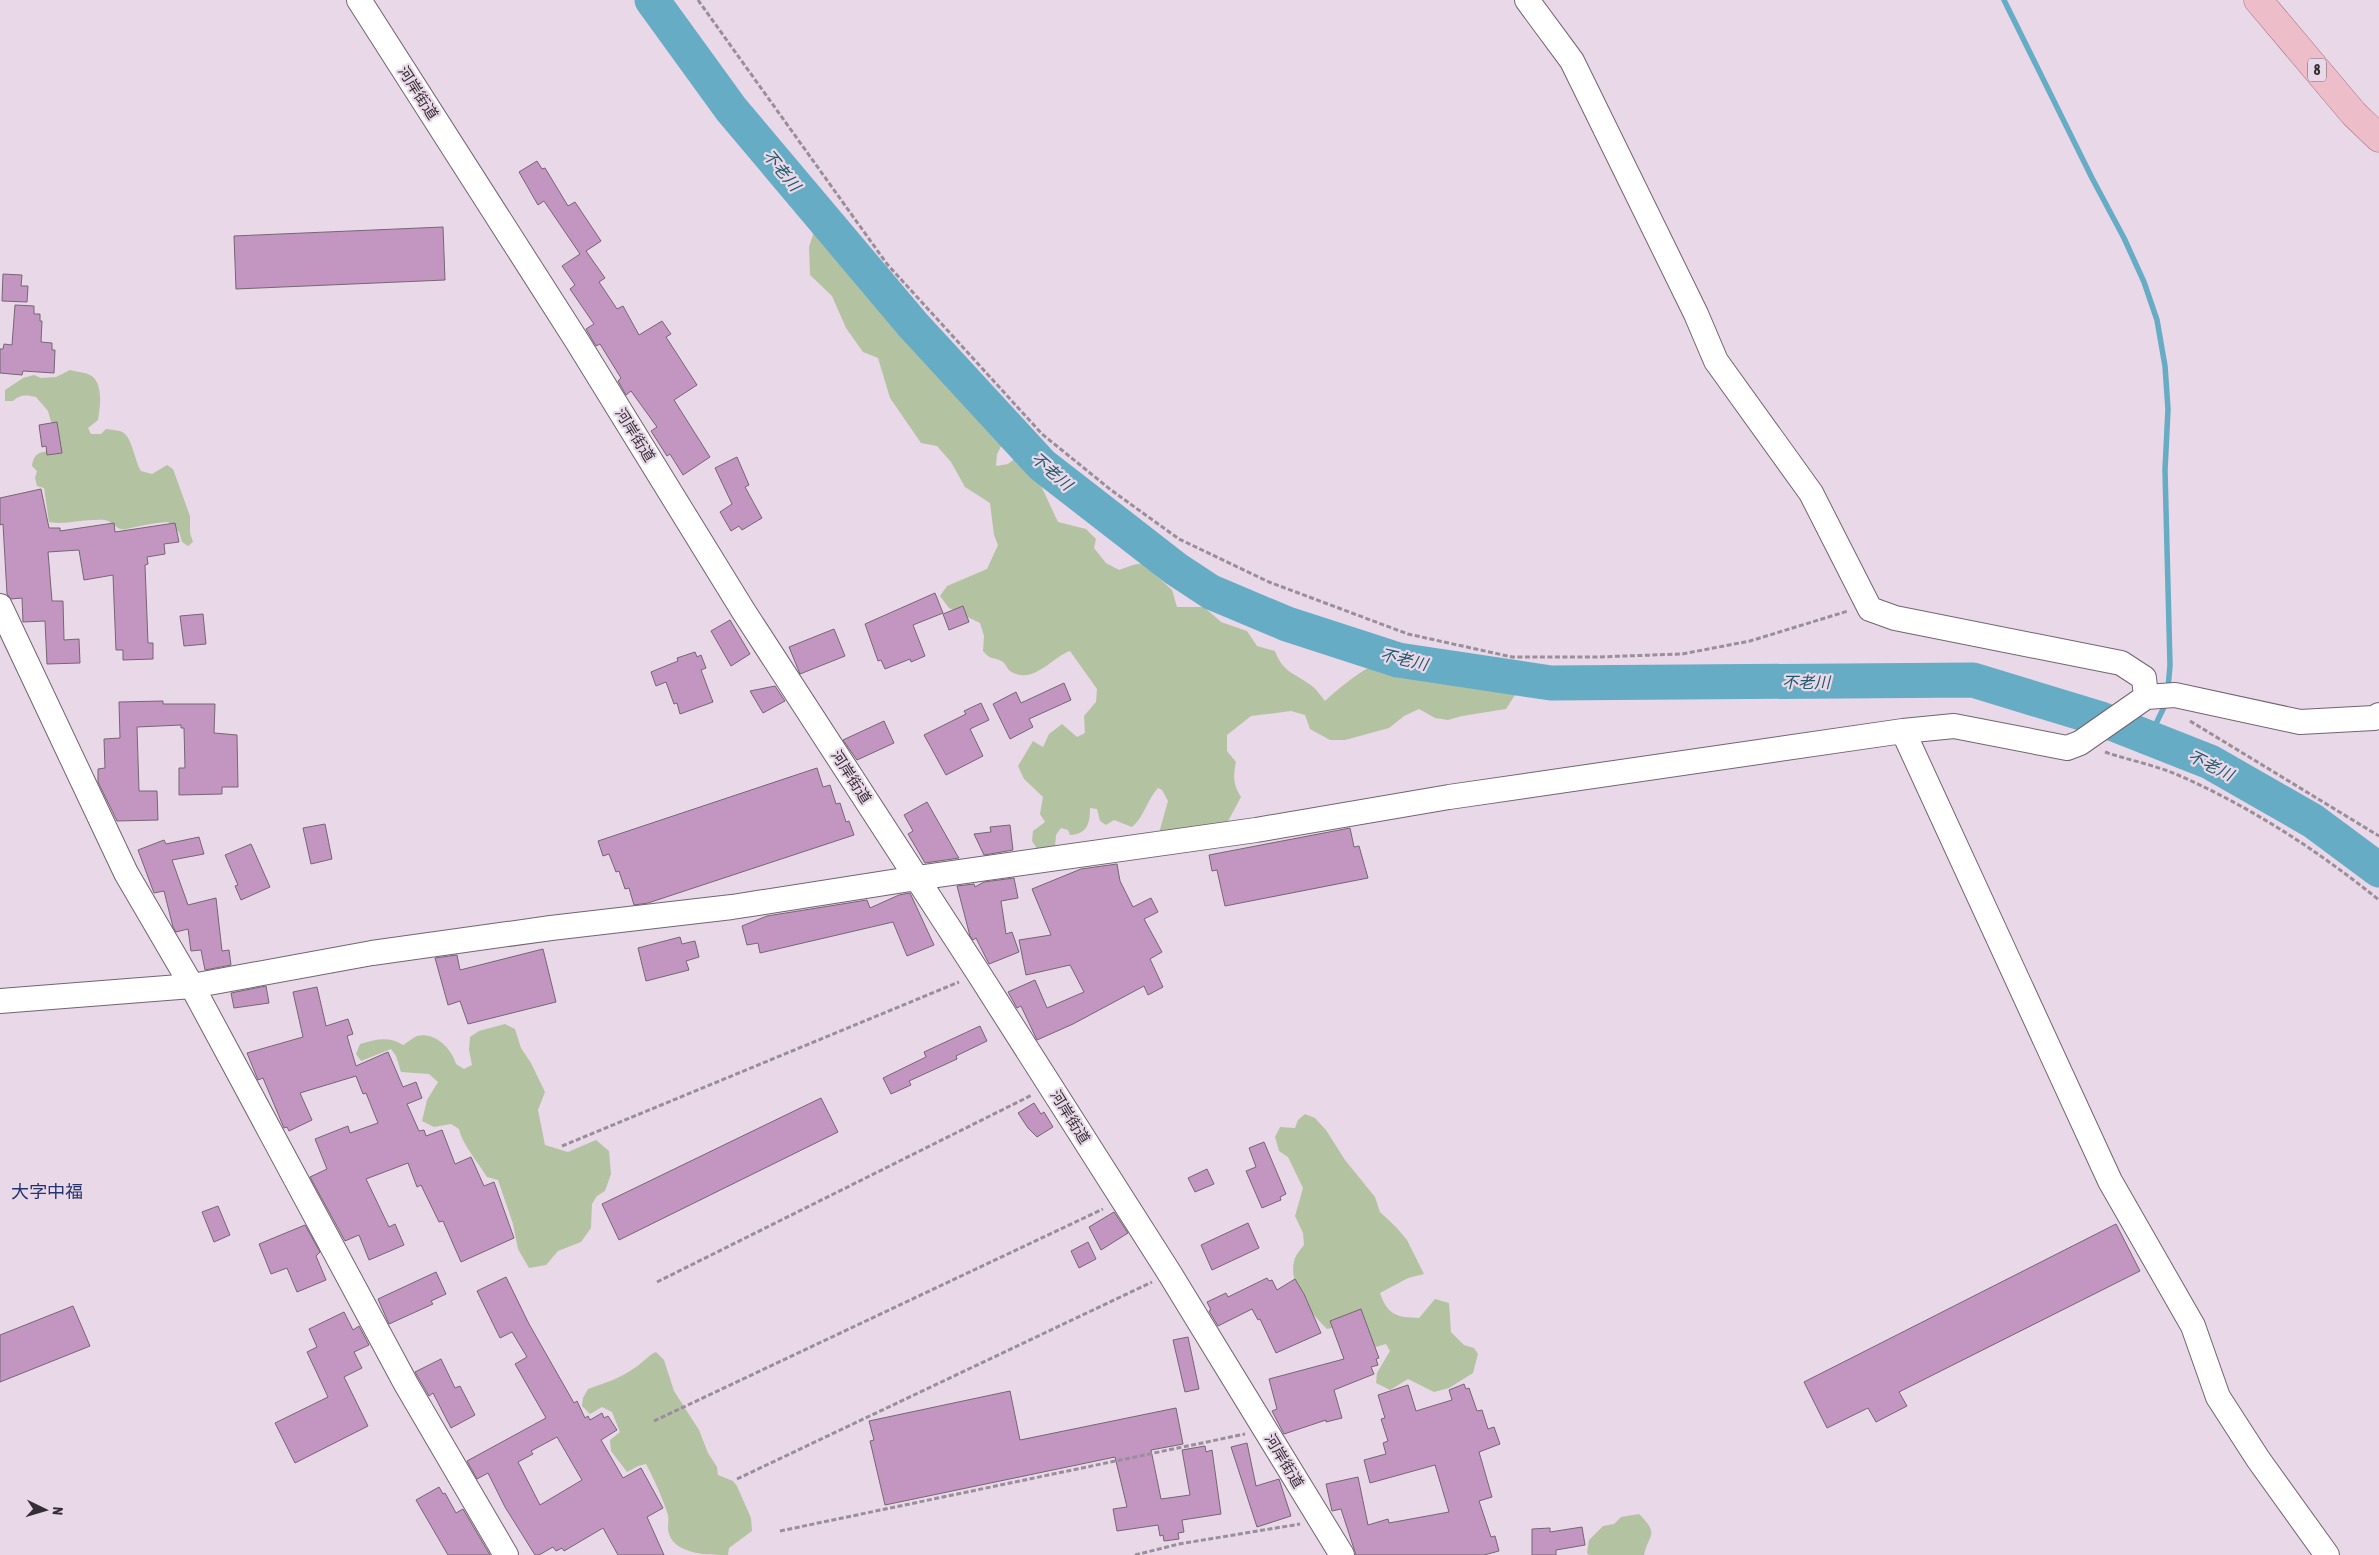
<svg xmlns="http://www.w3.org/2000/svg" width="2379" height="1555" viewBox="0 0 2379 1555" font-family="'Asap Condensed','Noto Sans JP',sans-serif">
  <rect width="100%" height="100%" fill="#e9d8e8"/>
  <path fill="#b3c3a2" d="M814,232l14,9 49,54 15,24 27,29 33,28 4,12 37,38 10,17 -6,11 -1,12 12,-2 10,-8 18,19 22,47 28,7 10,10 -2,9 12,15 13,7 14,-5 10,-2 29,27 5,17h27l17,15 26,9 10,15 18,5c8,22 20,22 37,35 5,4 9,10 13,15 7,-7 36,-31 44,-33 10,-1 21,4 30,9l15,-5 14,-16 12,1 14,17 12,3 11,-10 17,4 4,12 17,12 -9,14 -44,7 -14,4 -13,-2 -16,-9 -15,7 -15,12 -44,12h-15l-20,-11 -5,-14 -14,-4 -40,5 -24,19v16l9,11c-3,14 -3,22 5,35l-15,28 -33,1 -11,9 -23,-2 9,-32 -6,-11 -4,-2c-11,12 -14,29 -26,39l-18,-7 -8,5 -6,-4 -3,-12 -7,-1c0,16 -3,26 -20,27l-2,-5 -7,-2 -5,7 -1,12 -16,5 -7,-11 1,-10 12,-9 -5,-8 3,-17 -19,-18 -6,-13 15,-25 10,6 6,-13 13,-10 15,13 8,-4 -1,-17 12,-14 1,-13 -27,-38c-18,6 -37,35 -60,20 -3,-2 -4,-7 -7,-9 -9,-6 -11,0 -20,-11l1,-15 -4,-13 -31,-15 -9,-12 7,-10 40,-17 11,-24 -4,-10 -4,-32 -25,-16 -14,-25 -14,-16 -16,-3 -31,-45 -12,-40 -15,-6 -17,-24 -14,-32 -22,-21 -1,-28z
    M70,370c7,2 15,2 20,5 14,7 10,33 8,45l-10,8 3,6h10l5,-5c5,1 12,1 16,3 10,4 13,30 19,39l11,3 15,-9 6,4 17,47v17l3,9 -5,4 -6,-4 -3,-10 -11,-10c-15,1 -28,4 -42,7 -8,2 -11,-5 -18,-8 -4,-2 -11,-1 -15,-1 -15,0 -29,5 -44,2l-5,-34 -7,-2 -2,-8 2,-7 -5,-5c2,-12 6,-14 18,-15l6,-12 -8,-28 -12,-14c-9,-2 -16,-3 -23,4h-8v-11l18,-12 11,-3 7,3 15,-1z
    M505,1024l10,5 6,19 10,15 14,29 -7,18 7,35 23,7 28,-12 13,11 2,23 -6,17 -8,5 -5,8 -1,24 -10,14 -23,9 -12,14 -17,3 -11,-19 -5,-25 -15,-44 -11,-3c-9,-15 -25,-33 -28,-48l-8,-5 -17,3 -12,-6 5,-21 11,-18 -9,-8 -28,-2 -5,-16 -5,-7 -30,12 -5,-7 4,-10c16,-5 29,-8 43,1 4,-2 9,-7 14,-9 18,-5 35,13 39,28l8,5 8,-4 -3,-15 1,-13 9,-6z
    M1305,1114l10,4 11,12 19,30 30,37 5,15 16,15 11,13 17,34 -16,4 -28,15c8,23 17,24 39,25l16,-19 14,4 2,29 13,13 10,3 4,6 -5,19 -24,15 -15,4 -26,-13 -18,11 -14,-7 1,-10 13,-22 -4,-7 -14,4 -31,-22 -14,3c-16,-16 -41,-46 -32,-71 2,-5 6,-9 9,-13l-1,-12 -8,-17 8,-28 -15,-31 -9,-6 -4,-14 5,-10 15,1 3,-8z
    M656,1352l8,8 10,31 25,39 9,23 9,14 1,8 15,6 4,5 14,32 1,13 -23,17 -1,7c-18,0 -52,0 -59,-21 -2,-6 0,-13 -1,-19 -5,-16 -14,-36 -22,-51l-8,2 -11,6 -16,-21 -1,-11 10,-8 -8,-20 -10,-5 -12,7 -8,-8 1,-8 5,-9c17,-6 33,-11 48,-22 8,-5 11,-11 20,-15z
    M1639,1514c21,21 10,19 5,41h-55l-2,-2 2,-13 14,-14 11,-2 7,-7z"/>
  <g fill="none" stroke-linecap="round" stroke-linejoin="round">
    <path stroke="#67acc5" stroke-width="5.5" d="M2004,0l88,178 32,60 20,44 13,38 8,46 3,43 -3,61 5,195 -2,24
      M2149,738l18,-37"/>
    <path stroke="#67acc5" stroke-width="35" d="M652,0l79,109 182,216 129,140 134,104 35,23 76,32 111,36 153,23 422,-3 128,39 109,43 103,59 66,49"/>
  </g>
  <path fill="#c396c1" stroke="#756673" fill-rule="evenodd" d="M537,161l5,8 3,-1 23,38 7,-4 26,39 -15,10 19,27 -6,4 18,27 6,-3 16,29 23,-14 9,13 -5,3 31,48 -23,15 36,57 -27,18 -13,-21 -3,2 -16,-25 6,-4 -26,-36 -5,4 -8,-14 3,-3 -21,-34 -4,2 -10,-17 8,-5 -24,-35 5,-4 -13,-19 18,-12 -36,-53 -6,4 -19,-33z
    M443,227l2,53 -209,9 -2,-53z
    M3,274l19,1 -1,11h7l-1,16 -25,-1z
    M15,305l19,1v8h6v7h2l-1,21 11,1v7h3l-1,23 -31,-2 -1,4 -22,-2v-24h3l1,-5 8,1z
    M57,422l5,31 -15,2 -1,-9 -4,1 -3,-22z
    M737,457l12,28 -4,2 17,31 -20,12 -3,-4 -8,5 -11,-19 12,-8 -17,-36z
    M41,489l8,39h11v3l54,-8 1,9 60,-9 4,19 -15,2 1,10 -18,3 1,7 -3,1 3,78h5v16l-30,1v-10h-7l-3,-75 -29,5 -5,-30 -31,2 4,49h11l1,39 15,-1 1,24 -33,1 -2,-43 -22,1 -1,-24 -11,1 -4,-5 -4,-70 -3,1v-27z
    M935,593l8,20 -30,12 12,31 -14,6 -1,-3 -25,10 -4,-9 -3,1 -13,-37z
    M963,606l6,16 -20,8 -6,-16z
    M203,614l3,30 -22,2 -4,-30z
    M730,620l20,34 -19,12 -20,-35z
    M834,629l11,27 -45,18 -11,-27z
    M695,652l2,5 4,-2 5,13 -5,2 12,32 -33,12 -3,-11 -3,1 -8,-22 -10,4 -5,-14 27,-11 -1,-3z
    M1064,683l7,17 -42,19 4,8 -23,12 -17,-35 23,-12 5,11z
    M775,686l10,15 -22,12 -13,-22z
    M163,701v3h52l-1,29 23,2 1,52h-16v7l-43,1v-27h6l-1,-40h-3v-3l-44,2 2,64h18l1,29 -41,1 -19,-39v-13l7,-1 -1,-29 16,-1 -1,-36z
    M981,703l8,17 -19,9 13,27 -37,19 -22,-40 42,-21 -2,-3z
    M884,721l10,22 -37,17 -14,-20z
    M817,768l6,19 7,-2 6,19 4,-1 6,19 3,-1 5,14 -206,68 -14,2 -5,-17 -4,1 -6,-18 -3,1 -7,-18 -6,2 -5,-15z
    M927,802l30,53 2,3 -34,5 -17,-29 5,-3 -9,-16z
    M325,824l7,35 -21,5 -8,-36z
    M1010,825l3,25 -29,5 -10,-21 17,-2 -1,-5z
    M1350,828l4,19 5,-1 9,32 -143,28 -8,-36 -5,1 -3,-16z
    M199,837l5,17 -32,6 16,45 28,-7 6,53 7,-1 2,15 -26,5 -4,-20 -10,1 -3,-22 -12,3 -3,-5 -9,-36 -10,2 -16,-43 26,-10 2,4z
    M251,844l19,43 -29,13 -6,-14 3,-1 -13,-30z
    M1117,864l3,17 13,26 18,-9 7,14 -14,7 18,33 -12,7 13,28 -15,8 -4,-9 -71,38 -36,16 -16,-34 -4,2 -9,-16 27,-12 12,28 37,-16 -14,-27 -44,10 -7,-35 32,-5 -19,-46 49,-20z
    M1014,878l4,20 -17,3 5,33 6,-2 7,20 -30,12 -13,-26 -3,2 -3,-4 -13,-50 17,-2 1,3 9,-5z
    M910,893l24,52 -27,11 -14,-34 -133,31 -2,-10 -11,2 -5,-19 25,-10 100,-16 3,8 29,-13z
    M680,937l2,7 13,-3 4,16 -13,4 3,9 -43,11 -8,-33z
    M543,949l13,53 -88,22 -8,-23 -12,4 -13,-47 22,-3 3,15z
    M266,986l3,17 -35,5 -3,-15z
    M317,987l9,39 22,-7 5,15 -6,2 9,30 32,-14 15,35 13,-5 6,16 -15,6 12,27 5,-1 2,6 16,-6 13,34 16,-7 13,29 10,-4 20,56 -53,24 -18,-41 -4,1 -18,-37 -4,2 -9,-24 -42,16 23,48 6,-3 9,21 -35,15 -10,-25 -14,6 -35,-64 17,-8 -12,-30 33,-13 2,7 28,-10 -12,-30 -3,1 -7,-18 -56,17 12,27 -23,11 -2,-4 -3,1 -21,-50 -5,2 -11,-27 56,-16 -10,-45z
    M980,1026l7,15 -31,15 1,3 -48,22 2,4 -20,9 -8,-16 43,-21 -2,-5z
    M821,1098l17,34 -219,108 -17,-36z
    M1034,1103l7,11 3,-2 9,15 -16,10 -9,-9 -10,-15z
    M1264,1142l22,52 -6,3 1,3 -19,8 -16,-37 10,-4 -7,-19z
    M1207,1169l7,15 -19,8 -7,-14z
    M218,1206l12,29 -16,7 -12,-30z
    M1114,1212l14,21 -27,17 -12,-23z
    M1248,1223l11,25 -47,22 -11,-25z
    M2116,1224l24,47 -241,121 8,14 -31,16 -8,-14 -41,20 -23,-46z
    M305,1225l15,27 -4,4 10,24 -29,12 -10,-24 -16,6 -12,-30z
    M1088,1242l8,17 -17,9 -8,-17z
    M436,1272l10,22 -15,7 2,3 -44,20 -11,-25z
    M506,1277l23,47 45,79 3,-2 8,17 3,-2 2,4 12,-7 2,5 4,-2 9,14 -16,10 22,38 18,-10 22,40 -16,9 17,38h-46l-15,-27 -39,23 -2,-3 -6,3 -3,-4 -14,8h-4l-30,-48 -17,-34 -11,6 -10,-18 79,-43 -31,-54 12,-7 -15,-25 -12,6 -23,-47zM557,1437l25,43 -42,25 -22,-43 15,-8 -2,-3z
    M1267,1278l2,3 3,-1 5,10 18,-11 9,15 17,39 -45,20 -16,-34 -2,1 -6,-11 -34,17 -9,-15 2,-1 -4,-8 19,-9 2,4z
    M73,1306l17,40 -90,36v-47z
    M1361,1309l18,49 -3,1 2,6 -7,2 3,7 -40,16 8,28 -16,4v-2l-42,14 -12,-23 5,-2 -8,-30 75,-20 -14,-38z
    M344,1312l9,18 6,-4 10,19 -15,7 8,16 -18,9 24,49 -73,37 -20,-40 53,-26 -21,-45 10,-5 -8,-18z
    M1188,1337l11,52 -14,3 -12,-52z
    M441,1359l14,29 5,-2 15,29 -24,13 -18,-35 -4,3 -14,-24z
    M1464,1384l2,5 3,-1 8,23 5,-1 6,19 6,-2 6,17 -21,8 13,45 -13,4 12,36 4,-1 4,15 -15,4h-128l-15,-46 -9,2 -6,-27 32,-7 10,48 20,-6 1,4 60,-11 -14,-47 -65,18 -6,-23 22,-6 -3,-11 5,-2 -7,-22 4,-1 -7,-23 30,-10 8,26 36,-11 -3,-10z
    M1010,1391l10,49 156,-32 7,36 -32,6 10,49 29,-4 -8,-45 23,-4 1,6 6,-2 9,64 -39,6 2,12 -6,1 1,6 -15,2 -1,-6 -3,1 -2,-11 -41,6 -4,-22 14,-2 -12,-50 -230,48 -15,-64 4,-1 -5,-19z
    M1247,1443l9,43 23,-7 12,37 -34,11 -26,-80z
    M439,1487l4,7 2,-1 11,20 7,-4 27,46h-42l-32,-55z
    M1582,1527l3,18 -29,5v5h-24v-26l18,-1v4z"/>
  <g fill="none" stroke-linecap="round" stroke-linejoin="round">
    <defs>
      <path id="minor" d="M359,0l218,341 167,271 235,362 191,300 172,281
        M1527,0l45,61 124,253 20,47 95,132 59,116 25,9 226,45 23,15 2,19
        M0,606l126,267 66,113 214,398 100,171
        M1903,731l207,450 83,145 25,71 40,62 69,96
        M0,1001l192,-15 180,-33 179,-25 181,-21 185,-29 339,-48 193,-33 454,-66 51,-5 113,22 13,-5 66,-46 29,-2 125,27 74,-4 5,-3"/>
      <path id="major" d="M2258,0l96,114 25,24"/>
    </defs>
    <use href="#minor" stroke="#726471" stroke-width="26"/>
    <use href="#major" stroke="#a5707e" stroke-width="29"/>
    <path stroke="#9a8e9a" stroke-width="3" stroke-dasharray="5 2.5" stroke-linecap="butt" d="M698,0l189,264 155,170 69,56 68,49 90,43 139,52 104,23h85l85,-3 68,-13 98,-30
      M2190,721l189,115
      M2105,752c23,8 50,13 73,23 73,32 139,75 201,125
      M562,1146l397,-164
      M657,1282l375,-187
      M654,1421l449,-212
      M737,1479l415,-197
      M780,1531l465,-97
      M1135,1555l44,-11 121,-20"/>
    <use href="#minor" stroke="#fff" stroke-width="24"/>
    <use href="#major" stroke="#edbec9" stroke-width="28"/>
  </g>
  <g text-anchor="middle" stroke-width="4.5" stroke-linejoin="round" paint-order="stroke">
    <rect fill="#e9d8e8" stroke="#6b626b" stroke-width="1" x="2308" y="58.5" width="18" height="23" rx="4"/>
    <g font-size="14" font-weight="bold" fill="#352f35">
      <text x="2317" y="75">8</text>
    </g>
    <g font-size="15" fill="#352f35" stroke="#e9d8e8">
      <text transform="translate(418 93) rotate(57)" y="5">河岸街道</text>
      <text transform="translate(635 435) rotate(58)" y="5">河岸街道</text>
      <text transform="translate(851 777) rotate(57)" y="5">河岸街道</text>
      <text transform="translate(1070 1117) rotate(58)" y="5">河岸街道</text>
      <text transform="translate(1284 1461) rotate(59)" y="5">河岸街道</text>
    </g>
    <g font-size="16" font-style="italic" fill="#20596b" stroke="#e9d8e8">
      <text transform="translate(782 170) rotate(50)" y="6">不老川</text>
      <text transform="translate(1052 471) rotate(41)" y="6">不老川</text>
      <text transform="translate(1404 659) rotate(13)" y="6">不老川</text>
      <text x="1806" y="688">不老川</text>
      <text transform="translate(2211 765) rotate(26)" y="6">不老川</text>
    </g>
    <g font-size="18" fill="#26346d" stroke="#e9d8e8">
      <text x="47" y="1198">大字中福</text>
    </g>
  </g>
  <g transform="translate(45 1510) rotate(95)" stroke="#e9d8e8" stroke-width="4" paint-order="stroke">
  <path d="M0-4L9 19L0 12L-9 19Z" fill="#352f35"/>
  <text y="-8" font-size="14" font-weight="bold" text-anchor="middle" fill="#352f35">N</text>
  </g>
</svg>
